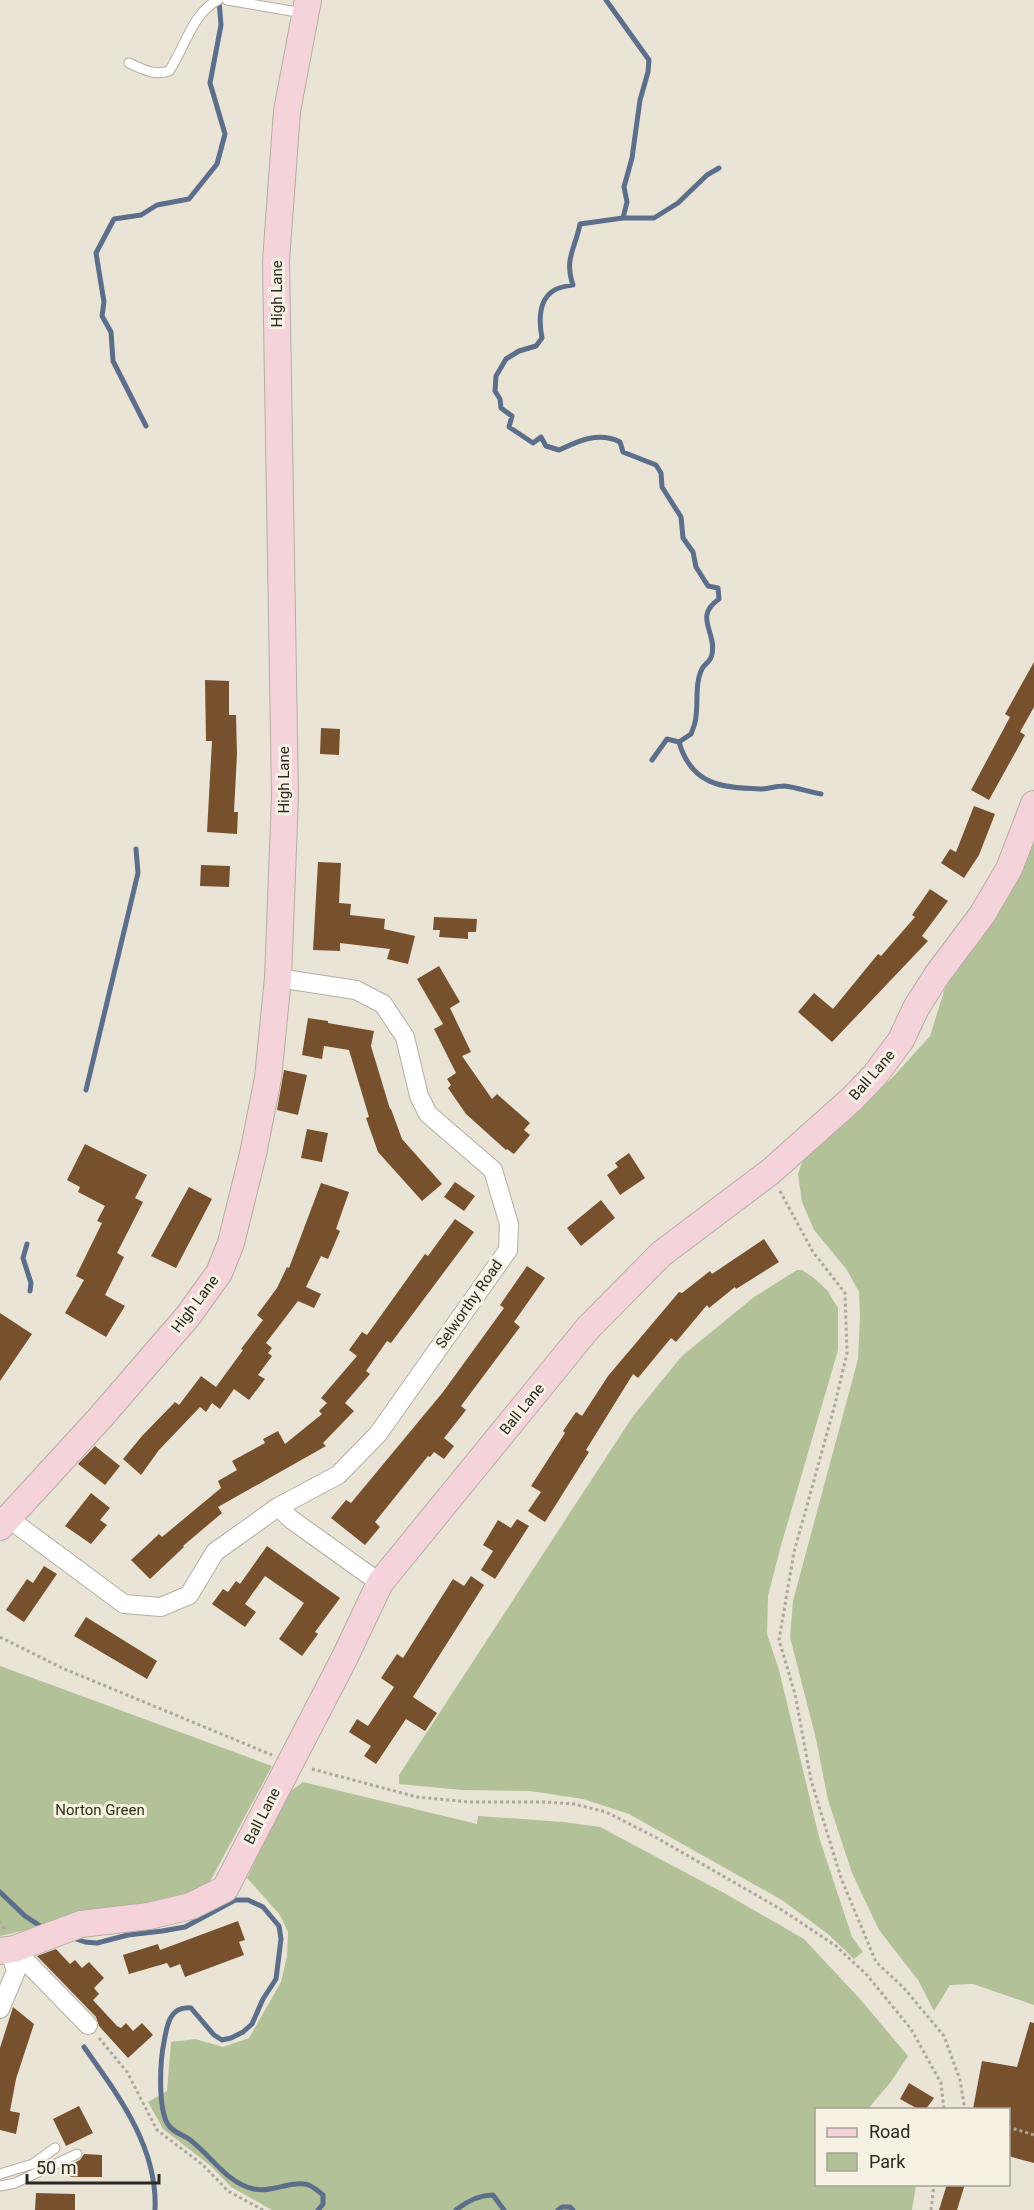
<svg xmlns="http://www.w3.org/2000/svg" width="1034" height="2210" viewBox="0 0 1034 2210" font-family="Roboto,sans-serif">
  <rect width="100%" height="100%" fill="#eae4d6"/>
  <path fill="#b3c199" d="M1034,838v1167l-61,-21 -23,1 -16,26 -16,-31 -39,-50 -27,-57 -24,-73 -12,-61 -26,-102 3,-36 65,-242 2,-43 -1,-24 -12,-22 -33,-40 -12,-28 -4,-28 8,-23 86,-73 38,-42 15,-48 33,-55 45,-63z
    M797,1270h5l12,8 13,12 11,18v42l-58,199 -12,47 -1,38 12,36 40,167 33,100 11,15 -9,7 -26,-25 -46,-34 -153,-86 -46,-15 -53,-8 -68,-1 -63,-6v-9l234,-359 49,-60 72,-59z
    M0,1666l272,100 -66,123 -206,47z
    M303,1782l174,42 1,-8 86,6 36,5 124,66 80,46 56,60 48,57 -18,27 -22,26 -52,1v74l100,1 -4,25h-640l-41,-23 -19,-20 -49,-38 -15,-27 19,-11 4,-49 24,-3 28,8 26,-9 32,-56 6,-26 1,-24 -8,-17 -33,-37 41,-85z"/>
  <g fill="none" stroke-linecap="round" stroke-linejoin="round">
    <path stroke="#5c6e8a" stroke-width="5" d="M606,0l43,60 -1,12 -8,28 -8,58 -8,29 3,15 -4,16
      M146,426l-33,-65 -2,-29 -9,-16 2,-14 -8,-49 18,-34 27,-4 16,-10 32,-6 28,-35 8,-30 -15,-51 11,-58 -2,-25
      M679,742c12,42 41,46 81,47 8,0 16,-3 24,-3 12,1 25,6 37,8
      M652,760l15,-21 12,3 12,-8c2,-5 5,-12 5,-18 2,-14 -1,-34 6,-47 3,-6 9,-7 10,-15 5,-22 -19,-37 7,-55l-1,-11 -10,-2 -12,-19 -3,-15 -10,-14 -2,-21 -19,-30 -1,-14 -5,-8 -33,-13 -3,-10c-21,-11 -42,-1 -61,8l-13,-4 -5,-9 -8,6 -24,-16 3,-11 -11,-8 -1,-9 -5,-8 1,-15 10,-17 13,-8 17,-5 6,-8c-3,-16 -4,-37 11,-47 5,-4 13,-5 20,-6 -9,-27 2,-35 7,-61l43,-6h31l24,-15 29,-28 12,-7
      M86,1090l52,-217 -2,-24
      M27,1244l-4,14 8,25 -1,8
      M0,1892l25,24 20,13
      M70,1937l15,5 12,1 31,-8 34,-4 23,-4 50,-27h13l15,7 16,19 2,13 -5,40 -13,20 -11,25 -9,8 -12,6 -9,2 -8,-5 -23,-27c-21,-2 -24,16 -27,34 -4,19 -6,63 3,81 5,9 14,11 22,16 22,16 37,44 65,50 16,4 33,-7 50,-5 7,0 14,7 19,11v9l-5,6
      M84,2047c34,48 74,100 71,163
      M456,2210c10,-8 24,-15 37,-15l11,15
      M558,2210l4,-3h8l3,3"/>
  </g>
  <path fill="#77512e" d="M1034,662v45l-14,25 5,3 -36,65 -18,-10 39,-73 -5,-3z
    M205,680l24,1v34h7l1,39 -3,58h4l-1,22 -30,-2 5,-91h-6z
    M321,728l19,1 -1,26 -19,-1z
    M974,806l21,8 -16,41 -15,23 -23,-15 9,-14 6,3z
    M318,862l23,1 -2,40 12,1 -1,11 35,4 -1,10 31,7 -7,28 -21,-5 3,-10 -50,-6v8l-27,-1z
    M201,865l29,1 -1,21 -29,-1z
    M930,889l18,12 -26,35 6,5 -96,101 -34,-30 16,-19 19,16 45,-55 3,2 34,-39 -3,-2z
    M434,917l43,2 -1,13h-8v7l-29,-2 1,-7h-7z
    M439,966l21,36 -10,6 21,44 -9,4 30,43 5,-5 33,29 -6,7 6,5 -16,19 -7,-5 -1,1 -40,-36 -18,-26 3,-3 -4,-6 9,-6 -22,-44 9,-5 -26,-45z
    M308,1018l20,3v2l46,8 -3,15 19,63h1l11,30 40,45 -20,17 -44,-49 -12,-34 3,-1 -20,-67 -25,-4 -2,13 -20,-4z
    M284,1070l23,5 -9,40 -21,-5z
    M307,1129l21,4 -6,29 -21,-4z
    M85,1144l62,31 -12,23 8,4 -26,51 7,4 -19,38 20,11 -19,31 -41,-24 19,-33 -8,-4 26,-53 -5,-2 8,-15 -27,-14 2,-5 -13,-7z
    M629,1153l16,25 -25,17 -13,-20 11,-8 -3,-4z
    M455,1182l20,14 -11,15 -20,-14z
    M321,1183l28,9 -13,37 4,2 -12,28 -7,-3 -15,31 15,7 -7,14 -16,-7 -32,42 6,5 -4,5 4,3 -14,19 7,4 -16,21 -15,-11 -14,20 -8,-6 -6,9 -6,-5 -41,43 -18,25 -18,-16 19,-23 33,-34 4,3 22,-29 15,11 27,-37 -2,-1 22,-29 -6,-5 20,-27 10,-21 2,1z
    M189,1187l23,12 -36,69 -25,-12z
    M601,1200l14,18 -34,28 -14,-18z
    M455,1219l19,13 -83,111 -4,-2 -21,30 4,3 -25,29 9,8 -31,32 3,3 -108,61 4,6 -39,33 1,1 -34,32 -19,-19 28,-26 3,3 59,-49 -3,-7 19,-11 -5,-9 33,-18 -2,-4 15,-8 7,13 37,-30 -3,-3 8,-8 -6,-5 36,-42 -8,-6 13,-18 5,3 58,-81 3,2z
    M764,1239l15,23 -43,27 -1,-2 -26,21 -2,-3 -31,37 -5,-4 -33,40 -5,-4 -47,76 3,2 -44,70 -17,-11 13,-19 -10,-6 34,-53 -2,-2 13,-19 6,4 26,-40 71,-84 3,1 28,-22 2,3z
    M527,1266l18,12 -31,44 6,5 -59,79 5,4 -22,28 10,8 -10,13 -10,-7 -4,5 -2,-1 -53,66 5,5 -15,18 -34,-27 15,-18 5,3 92,-111 61,-84 -4,-3z
    M0,1313l32,21 -32,47z
    M95,1446l25,20 -15,19 -27,-21z
    M91,1493l19,15 -10,12 7,5 -16,19 -26,-18z
    M517,1519l12,7 -34,53 -14,-9 12,-19 -10,-6 15,-25 13,8z
    M267,1546l73,52 -25,34 3,2 -16,22 -23,-17 25,-36 -39,-27 -20,28 11,8 -11,15 -33,-23 11,-15 5,3 8,-11 4,3z
    M44,1566l13,8 -33,48 -18,-12 21,-31 6,4z
    M471,1576l13,9 -71,112 24,16 -12,18 -19,-12 -30,45 -12,-8 7,-10 -22,-14 8,-13 11,7 26,-39 -13,-9 16,-24 6,4 50,-79 11,7z
    M86,1617l71,44 -10,18 -73,-43z
    M238,1921l7,19 -6,2 5,13 -59,22 -5,-13 -10,4 -3,-5 -38,11 -6,-19 35,-11 2,6z
    M56,1949l14,15 5,-4 7,8 7,-6 15,16 -10,10 5,6 -6,6 24,26 4,2 5,-5 7,8 9,-8 11,12 -25,23 -29,-32 -3,-9 -59,-61z
    M13,2007l21,17 -18,55 -6,32 10,2 -4,21 -16,-4v-82z
    M1030,2022l4,1v140l-26,-7v-47h-35l9,-48 35,6z
    M909,2083l25,15 -8,11h-8l-18,-10z
    M79,2106l14,27 -27,13 -13,-27z
    M84,2154l18,1v22h-32v-12l10,-5z
    M947,2184h18l-8,26h-18z
    M36,2193l39,1v16h-40z"/>
  <g fill="none" stroke-linecap="round" stroke-linejoin="round">
    <defs>
      <path id="lane" d="M227,0l76,13
        M129,63c13,6 25,13 40,8 16,-23 23,-58 49,-71
        M0,2174l33,-10 22,-16
        M0,2186l15,-3 62,-29"/>
      <path id="street" d="M278,1507l14,13 88,63
        M8,1518l116,86 37,3 28,-12 26,-43 63,-45 60,-32 40,-41 130,-184 1,-26 -16,-54 -65,-56 -9,-18 -14,-59 -22,-33 -27,-14 -78,-12
        M14,1949l74,76
        M0,2009l16,-38 -7,-22"/>
      <path id="secondary" d="M0,1527l100,-109 88,-102 31,-43 12,-30 22,-89 15,-76 10,-100 7,-182 -9,-535 11,-150 21,-111
        M0,1951l14,-2 67,-25 68,-8 42,-10 34,-17 119,-230 36,-76 208,-255 73,-74 109,-82 82,-73 23,-24 26,-35 15,-32 21,-33 45,-60 27,-46 25,-65"/>
    </defs>
    <use href="#lane" stroke="#b4aea1" stroke-width="11"/>
    <use href="#street" stroke="#b4aea1" stroke-width="20"/>
    <use href="#secondary" stroke="#b4aea1" stroke-width="28"/>
    <path stroke="#aca79c" stroke-width="3" stroke-dasharray="3 3" stroke-linecap="butt" d="M780,1191l33,61 32,41 2,60 -13,55 -40,144 -15,88 16,54 16,86 30,98 35,84 27,25 41,49 16,44 5,30
      M0,1637l62,31 210,87
      M312,1769l105,28 53,5h74l30,2 32,8 51,26 125,72 54,36 31,29 44,54 30,54 3,27
      M0,1921l5,9
      M99,2038l28,34 30,58 46,35 25,26 35,19
      M1008,2127l26,8
      M931,2210l3,-26"/>
    <use href="#lane" stroke="#fff" stroke-width="9"/>
    <use href="#street" stroke="#fff" stroke-width="18"/>
    <use href="#secondary" stroke="#f4d3db" stroke-width="26"/>
  </g>
  <g text-anchor="middle" stroke-width="6" stroke-linejoin="round" paint-order="stroke">
    <g font-size="15" fill="#2b2823" stroke="#f7f1e3">
      <text transform="translate(277 294) rotate(-90)" y="5">High Lane</text>
      <text transform="translate(284 780) rotate(-90)" y="5">High Lane</text>
      <text transform="translate(872 1075) rotate(-49)" y="5">Ball Lane</text>
      <text transform="translate(195 1304) rotate(-53)" y="5">High Lane</text>
      <text transform="translate(469 1304) rotate(-55)" y="5">Selworthy Road</text>
      <text transform="translate(522 1409) rotate(-51)" y="5">Ball Lane</text>
      <text transform="translate(262 1816) rotate(-63)" y="5">Ball Lane</text>
    </g>
    <g font-size="15" fill="#29330d" stroke="#f7f1e3">
      <text x="100" y="1815">Norton Green</text>
    </g>
  </g>
  <rect x="815" y="2108" width="195" height="78" fill="#f7f1e3" stroke="#a5a196" stroke-width="1.5"/>
  <rect x="827" y="2128" width="30" height="9" fill="#f4d3db" stroke="#a5a196" stroke-width="1.5"/>
  <text x="869" y="2138" font-size="18" fill="#2b2823">Road</text>
  <rect x="827" y="2153" width="30" height="18" fill="#b3c199" stroke="#a5a196" stroke-width="1.5"/>
  <text x="869" y="2168" font-size="18" fill="#2b2823">Park</text>
  <path d="M27 2174v9h132v-9" fill="none" stroke="#2b2823" stroke-width="3"/>
  <text x="36" y="2174" font-size="18" fill="#2b2823" stroke="#f7f1e3" stroke-width="4.5" paint-order="stroke">50 m</text>
</svg>
